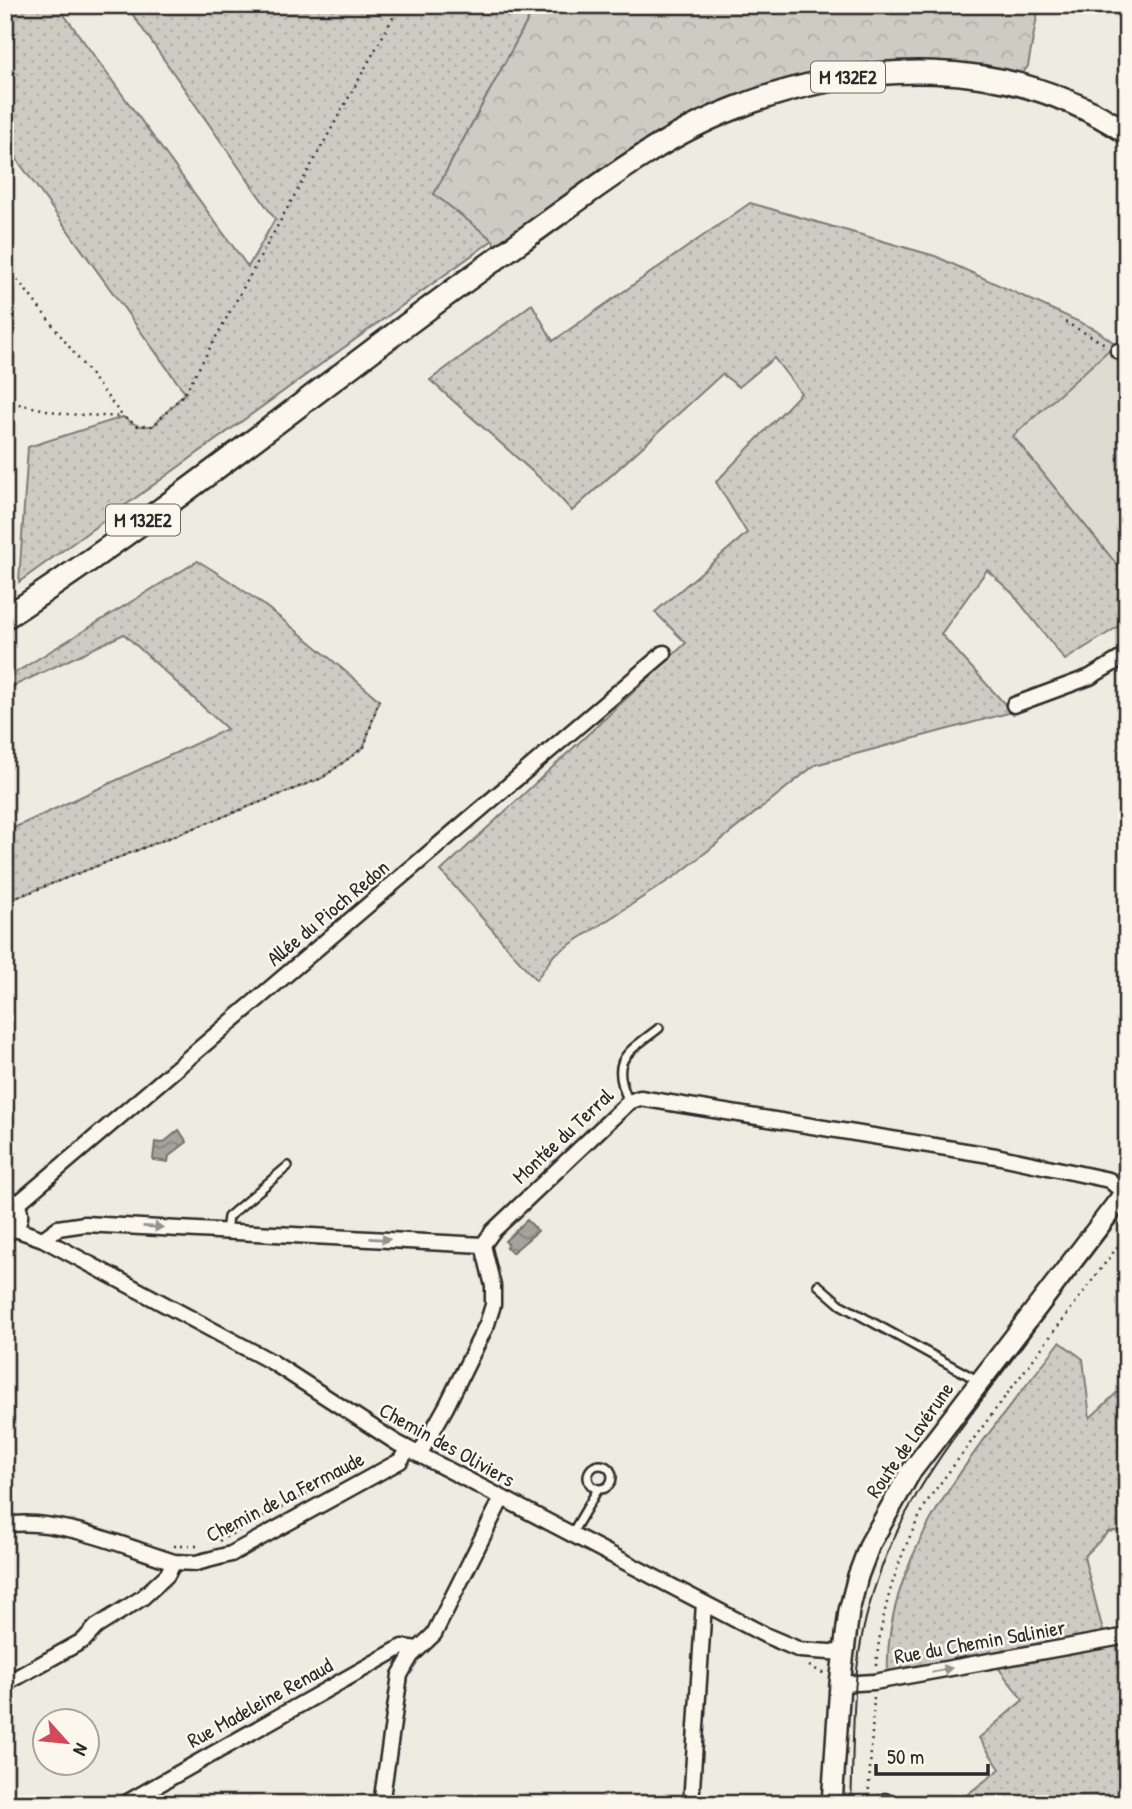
<svg xmlns="http://www.w3.org/2000/svg" width="1132" height="1809" viewBox="0 0 1132 1809" font-family="'Patrick Hand',sans-serif">
  <defs>
    <pattern id="grass-dots" width="8" height="8" patternUnits="userSpaceOnUse" patternTransform="scale(1.75)"><rect width="8" height="8" fill="#cecbc2"/><path d="M2 2h.1M6 6h.1" fill="none" stroke="#b1aea7" stroke-width="1.8" stroke-linecap="round"/></pattern>
    <pattern id="forest-crowns" width="20" height="18" patternUnits="userSpaceOnUse" patternTransform="scale(1.75)"><rect width="20" height="18" fill="#cecbc2"/><path d="M2 6a3 3 0 1 1 6 0M12 15a3 3 0 1 1 6 0" fill="none" stroke="#b1aea7"/></pattern>
    <pattern id="water-waves" width="16" height="10" patternUnits="userSpaceOnUse" patternTransform="scale(1.75)"><rect width="16" height="10" fill="#a4a29a"/><path d="M0 5q4-4 8 0t8 0" fill="none" stroke="#86847e"/></pattern>
  </defs>
  <rect width="100%" height="100%" fill="#eeebe0"/>
  <filter id="ink" filterUnits="userSpaceOnUse"><feTurbulence type="fractalNoise" baseFrequency=".0143" numOctaves="2"/><feDisplacementMap in="SourceGraphic" scale="14" xChannelSelector="R" yChannelSelector="G"/><feConvolveMatrix kernelMatrix="1 2 1 2 8 2 1 2 1" color-interpolation-filters="sRGB"/></filter>
  <g filter="url(#ink)">
    <path fill="#dedbd1" d="M1109,350l18,12v215l-115,-141z"/>
    <path fill="url(#grass-dots)" stroke="#7c7b76" stroke-width="2" d="M5,5h52l191,262 27,-48 -149,-214h410l-102,189 59,46 -474,342 9,-135 95,-30 15,9h15l32,-33 -180,-250z
      M750,203l185,53 160,73 18,13 -4,8 -96,86 114,141v44l-62,39 -53,-67 -25,-23 -46,64 71,78 -197,53 -135,108 -126,82 -18,25 -95,-109 245,-228 -31,-31 92,-79 -31,-51 85,-89 -27,-35 -35,29 -17,-13 -150,137 -20,-22 -122,-109 102,-76 21,37z
      M198,561c66,39 123,90 181,139l-15,47 -42,31 -317,124v-70l222,-103 -103,-95 -119,56v-11z
      M1060,1342l23,17 7,59 37,-35v146l-19,3 -24,25 20,78 -216,40c-6,-127 100,-238 172,-333z
      M1127,1642v162h-172l45,-35 -21,-31 44,-38 -27,-35z"/>
    <path fill="url(#forest-crowns)" stroke="#7c7b76" stroke-width="2" d="M536,5h503l-11,61 -13,18 -86,-12 -200,38 -231,148 -5,-18 -59,-46z"/>
    <path fill="url(#water-waves)" stroke="#74726e" stroke-width="2" d="M179,1130l8,12 -18,14 -1,6 -15,-2 2,-18 8,1z
      M527,1220l11,11 -26,22 -6,-6 2,-3 -3,-3z"/>
    <g fill="none" stroke-linecap="round" stroke-linejoin="round">
      <defs>
        <path id="lane" d="M629,1102c-20,-43 -3,-48 30,-74
          M226,1231l2,-14 60,-51
          M818,1285l23,20 138,76
          M588 1477a12 12 0 1 1 24 0a12 12 0 1 1-24 0Z
          M571,1535l27,-46"/>
        <path id="street" d="M1118,351l9,5
          M1014,705l76,-28 37,-22
          M5,1195l12,9c7,13 2,25 -12,30
          M17,1204l647,-551
          M15,1229l28,10 229,123 125,81 370,193 33,14 44,3
          M43,1239l15,-11 27,-4 398,21
          M483,1245l10,-14 136,-129 11,-4 356,58 113,24 14,12
          M419,1455l27,-48 41,-83 6,-19v-19l-10,-41
          M5,1525c50,-9 121,22 169,37
          M5,1684l79,-44 12,-13 46,-29 25,-23 7,-13 22,1 35,-9 169,-93 8,-12
          M840,1684l34,-2 253,-46
          M885,1801l3,3
          M124,1804l278,-157 16,2
          M381,1804l19,-129 11,-19 23,-22 67,-134
          M691,1804l13,-201"/>
        <path id="secondary" d="M832,1804l8,-120 9,-73 9,-35 12,-32 40,-71 217,-283"/>
        <path id="primary" d="M5,618c177,-116 340,-252 512,-374 68,-48 138,-105 216,-135 128,-51 276,-55 394,24"/>
      </defs>
      <use href="#lane" stroke="#2b2b2b" stroke-width="12"/>
      <use href="#street" stroke="#2b2b2b" stroke-width="19"/>
      <use href="#secondary" stroke="#2b2b2b" stroke-width="24"/>
      <use href="#primary" stroke="#2b2b2b" stroke-width="26"/>
      <path stroke="#2b2b2b" stroke-width="2.5" stroke-dasharray="2 5" stroke-linecap="butt" d="M5,263l118,154 15,9h15l32,-33 215,-388
        M1065,322l40,22
        M5,401l60,13 58,3
        M5,902l317,-124 42,-31 15,-47
        M219,1541l126,-68
        M174,1546h25
        M809,1666l16,8
        M876,1666c6,-62 24,-116 54,-169l197,-263
        M868,1804l6,-107"/>
      <use href="#lane" stroke="#fbf7ec" stroke-width="7"/>
      <use href="#street" stroke="#fbf7ec" stroke-width="14"/>
      <use href="#secondary" stroke="#fbf7ec" stroke-width="19"/>
      <use href="#primary" stroke="#fbf7ec" stroke-width="21"/>
      <path stroke="#2b2b2b" stroke-width="2" d="M851,1804c3,-61 0,-127 15,-186 25,-104 80,-170 142,-253 39,-53 78,-106 119,-158"/>
    </g>
    <defs><path id="oneway-solid" d="M-6-.8H1V-3.2L6.5 0L1 3.2V.8H-6Z" transform="scale(1.75)"/></defs>
    <g fill="#93918c">
      <use href="#oneway-solid" transform="translate(153 1227) rotate(3)"/>
      <use href="#oneway-solid" transform="translate(380 1239) rotate(3)"/>
      <use href="#oneway-solid" transform="translate(942 1670) rotate(-11)"/>
    </g>
  </g>
  <g text-anchor="middle" stroke-width="5" stroke-linejoin="round" paint-order="stroke">
    <g fill="#fbf7ec" stroke="#696865" stroke-width="2">
      <rect x="811" y="61.5" width="74" height="31" rx="5"/>
      <rect x="106" y="504.5" width="74" height="31" rx="5"/>
    </g>
    <g font-size="19" font-weight="bold" fill="#2b2b2b">
      <text x="848" y="84">M 132E2</text>
      <text x="143" y="527">M 132E2</text>
    </g>
    <g font-size="21" fill="#2b2b2b" stroke="#fbf7ec">
      <text transform="translate(328 913) rotate(-40)" y="7">Allée du Pioch Redon</text>
      <text transform="translate(563 1136) rotate(-43)" y="7">Montée du Terral</text>
      <text transform="translate(910 1440) rotate(-55)" y="7">Route de Lavérune</text>
      <text transform="translate(447 1445) rotate(29)" y="7">Chemin des Oliviers</text>
      <text transform="translate(285 1497) rotate(-27)" y="7">Chemin de la Fermaude</text>
      <text transform="translate(980 1642) rotate(-10)" y="7">Rue du Chemin Salinier</text>
      <text transform="translate(260 1703) rotate(-29)" y="7">Rue Madeleine Renaud</text>
    </g>
  </g>
  <rect width="1132" height="1809" fill="none" stroke="#fbf7ec" stroke-width="28"/>
  <rect x="14" y="14" width="1104" height="1781" fill="none" stroke="#2b2b2b" stroke-width="2.5" filter="url(#ink)"/>
  <g transform="translate(66 1742) rotate(117)"><circle r="33" fill="#fbf7ec" stroke="#a8a59f" stroke-width="2"/>
  <path d="M0-5L12 26L0 18L-12 26Z" fill="#d1495b"/>
  <text y="-10" font-size="19" font-weight="bold" text-anchor="middle" fill="#2b2b2b">N</text>
  </g>
  <path d="M876 1764v10h112v-10" fill="none" stroke="#2b2b2b" stroke-width="3.5"/>
  <text x="887" y="1764" font-size="21" fill="#2b2b2b" stroke="#fbf7ec" stroke-width="5" paint-order="stroke">50 m</text>
</svg>
